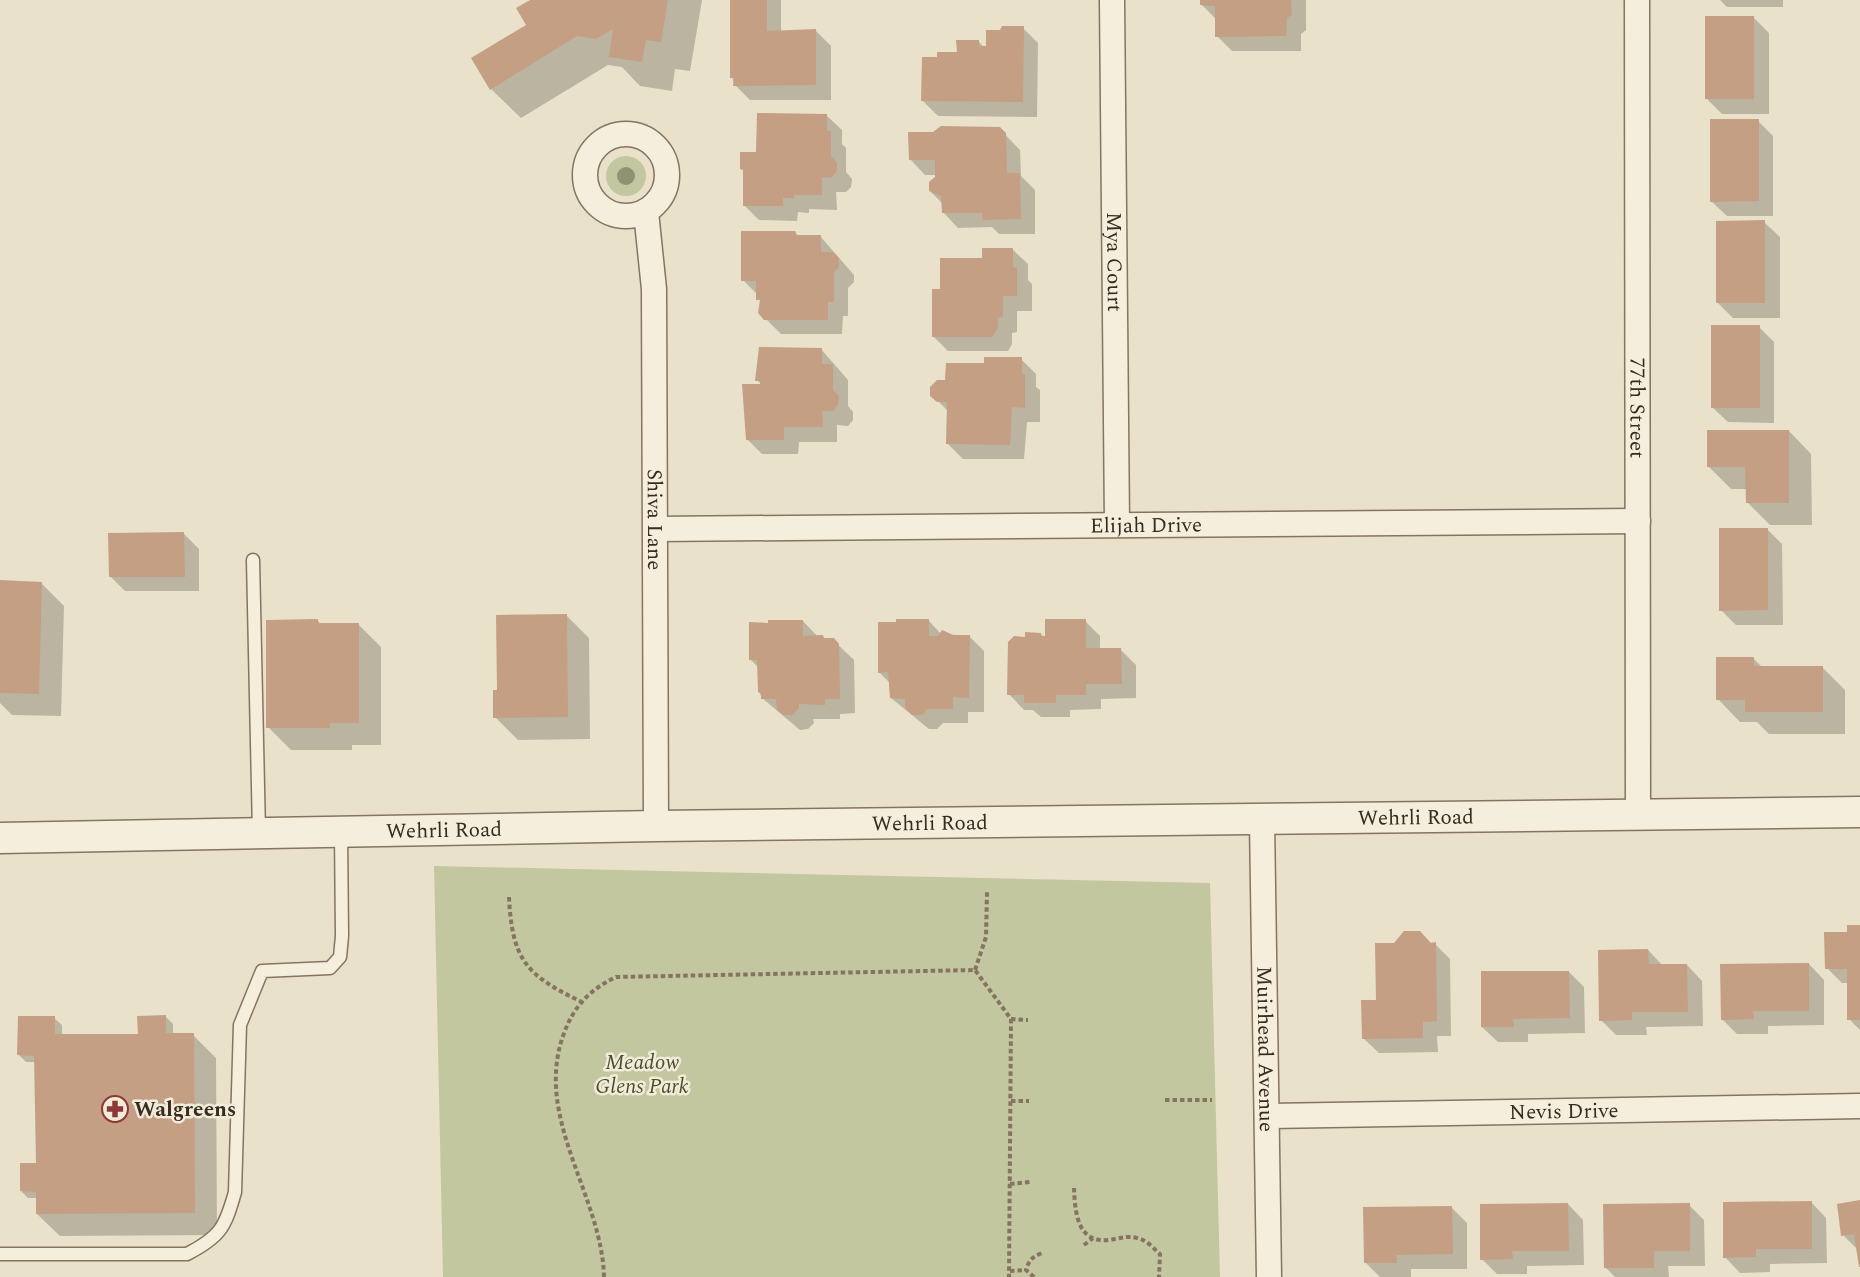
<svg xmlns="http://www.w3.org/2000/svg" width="1860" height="1277" viewBox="0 0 1860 1277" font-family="Spectral,serif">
  <rect width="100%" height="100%" fill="#eae1ca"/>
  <path fill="#c3c79f" d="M606 176a20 20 0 1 1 40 0a20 20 0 1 1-40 0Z
    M434,866l776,17 10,394h-777z"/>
  <path fill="#0003" d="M533,0h169l-12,71 -15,-2 -3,22 -32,-5 -18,-19 -14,-2 -87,53 -30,-29 37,-64z
    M732,0h49v32l35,-1 15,15v54h-81l-15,-15 -3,-8z
    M1202,0h104v30l-5,4v17h-69l-15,-15 -1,-17 -14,-14z
    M1720,0h63v7h-56z
    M1754,18l15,15v81h-47l-15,-15z
    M1023,28l15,15 -1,74 -99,-1 -15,-15 16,-42 19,-5 20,-13 7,7z
    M826,115l16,15v14l4,4v24l6,7 -1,8 -5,5h-10l1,18 -28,-1v4l-11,-1 -1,9 -38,-1 -15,-15 1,-33 -3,-3 16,-16z
    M1758,121l15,15v80h-46l-16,-15z
    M1000,129l20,21 1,26 14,14v44h-36l-7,-7 -34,1 -15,-16v-8l-13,-13 7,-16h-12l-15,-16z
    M1764,222l16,15v81h-47l-15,-15z
    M798,236h22l34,39v7l-6,6v28h-5l-1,18h-61l-21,-21 1,-10 -3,-8 -15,-15z
    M1012,249l16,15v16l4,4v27h-15v21l-5,1v11l-4,7h-60l-15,-15 9,-46 41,-30z
    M1759,327l15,15v81l-46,-1 -16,-15z
    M821,349l27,31v26l5,6v8l-5,6 -11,-1v17h-38l-1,12h-36l-15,-15 15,-54 -5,-5z
    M1021,359l15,15v13l4,3v32h-13l-3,37h-61l-15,-15v-33l-16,-16 15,-14 39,-16z
    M1789,431l22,23 1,71h-42l-23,-23v-13h-16l-23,-23z
    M1767,529l15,15 1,81h-47l-15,-15z
    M184,534l15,15v42h-74l-15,-15z
    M0,582l41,1 23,23 -3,110 -49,-1 -12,-12z
    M566,615l23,23 1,101 -72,1 -23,-23z
    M318,621l3,4h38l22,22v98h-29v5h-61l-23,-23z
    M803,621l15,16 15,3 21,20 1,53 -15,1v5h-27l1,4 -6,6 -8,1 -38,-32 -3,-6v-24l-9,-9v-35z
    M929,621l12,13 28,2 15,15v61h-16v11h-25l-6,6h-8l-38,-31 -1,-15 -11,-11z
    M1085,621l15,15v14h21l15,15v33l-35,1v10l-31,1v7h-29l-8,-7h-9l-15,-16 18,-56 14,-4 3,3z
    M1754,659l9,9h60l22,22v44h-76l-12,-12h-17l-22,-23z
    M1860,927v103l-11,-11 -1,-36h-6l-15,-15 21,-35z
    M1431,944h4l15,15 1,77h-14l1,16 -59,1 -16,-15 15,-37z
    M1648,950l15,16 24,-1 15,16 1,45 -57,1 1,8h-31l-15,-15z
    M1809,964l15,16v45l-56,1v8h-31l-15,-15z
    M1569,972l15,15 1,46 -57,1v8h-30l-16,-15z
    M166,1017l7,7v11h20l23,23 1,177 -157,1 -23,-22v-16h-9l-7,-7 16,-27 -1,-102h-10l-7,-7 35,-37 8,7v11l77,-1z
    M1811,1202l15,16 1,45 -57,1v8l-30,1 -15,-16z
    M1860,1202v64l-2,-16 -15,-15z
    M1568,1204l15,16 1,45 -57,1v8h-30l-15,-15z
    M1689,1205l15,15 1,46h-37l1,11h-54l-9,-9z
    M1451,1207l16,16v46h-56v8h-31l-15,-15z"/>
  <path fill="#c49f84" d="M530,0h138l-7,42 -15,-2 -4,22 -33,-5 4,-28 -17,10 -19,-3 -87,54 -19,-32 55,-33 -10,-17z
    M730,0h37v31l49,-2v56l-83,1 1,-8h-4z
    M1200,0h91l1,15 -5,3 -1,18 -71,1v-31l-15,-1z
    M1705,16h49v83h-49z
    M1002,26h22l-1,76 -102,-1 1,-44h15v-5h20l-1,-12h23v6h7v-16h14z
    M757,113l70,1v17h4v25l6,7v8l-6,7 -9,-1v18h-28v3h-11v8h-40v-36l-3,-1v-17h16z
    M1710,119h49v82l-49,1z
    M941,126l59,1 6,6 1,40h13l1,46 -38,1 -1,-7h-40l-1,-17 -12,-5v-9l6,-5v-17h-26l-1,-28h25z
    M1765,220v83h-49v-82z
    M741,231h54l2,4h24v17h12l6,6v9l-5,5v30h-6v18h-64l-6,-7 2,-13h-4v-19h-15z
    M982,248h31v19l4,1v28h-14v21l-5,1v10l-6,9h-60v-48h8v-31h42z
    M1711,325h49v83h-49z
    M759,347l63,1v16h11v26l6,6 -1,9 -5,6h-11l1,16h-39v13h-38l-4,-56h18v-3h-5z
    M984,357h38v17h3v34l-13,-1 -2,38 -64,-1 1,-42h-10l-7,-6v-9l7,-7h8l1,-17h38z
    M1707,430h82v73h-43l-1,-36h-38z
    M1719,528h49v82l-49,1z
    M184,532l1,45h-76l-1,-44z
    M0,580l42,2 -3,112 -39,-1z
    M567,614l1,103 -75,1v-28h4l-1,-75z
    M318,619v4h41v100h-29v5h-64v-108z
    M896,619h33v17h9l4,-6 11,5h17l-1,63 -16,-1v12h-25l-6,6h-10l-7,-7v-9l-15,-1 -2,-26 -10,1v-51h18z
    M1045,619h41v29h35l1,36h-36v11h-30v8h-32v-8h-17l1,-53 6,-6 11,1v-5l16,1v3h4z
    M768,620h35v16l20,-1 1,3h10l5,6 1,55h-15v6l-26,-1v4l-7,7h-9l-6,-6 -1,-10h-15v-6l-3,-1 -1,-32h-8v-38l19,1z
    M1716,657h38v9h69v46h-78v-12h-29z
    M1847,925h13v95h-13v-51h-22l-1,-37h23z
    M1404,931h16l11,12 5,-1 1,79 -14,1v16l-61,1 -1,-39h15l-1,-57h19z
    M1648,949l1,15h38l1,48h-56v8l-33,1 -1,-71z
    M1809,963v48h-56l1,8 -33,1 -1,-56z
    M1481,971h88l1,47 -57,1 1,8h-33z
    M166,1015v18h28l1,180 -159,1v-22l-16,-1v-28h16l-2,-107 -17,-1 1,-39h37v18h83l-1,-18z
    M1860,1200v67h-1l-5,-33 -13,2 -4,-32z
    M1812,1201v48h-56v8l-33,1v-56z
    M1568,1203l1,48h-57l1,8 -33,1v-56z
    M1690,1203v48h-36v17h-50l-1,-64z
    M1452,1206l1,48 -57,1 1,8h-33l-1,-56z"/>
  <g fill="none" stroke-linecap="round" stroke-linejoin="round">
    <defs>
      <path id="service" d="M253,560l6,273
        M0,1254h187c33,-17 38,-26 48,-62l5,-167 22,-54 68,-3 10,-11 2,-21 -1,-104"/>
      <g id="minor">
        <path id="s1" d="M1112,0l5,524"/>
        <path id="s2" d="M1637,0l1,817"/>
        <circle cx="626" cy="175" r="41"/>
        <path id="s3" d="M646,212l8,77 2,537"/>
        <path id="s4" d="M656,529l982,-8"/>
        <path id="s5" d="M1262,821l7,456"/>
        <path id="s6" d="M1267,1116l593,-10"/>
      </g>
      <g id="tertiary">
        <path id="s7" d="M0,838l656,-12 1204,-14"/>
      </g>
    </defs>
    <use href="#service" stroke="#857460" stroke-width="15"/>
    <use href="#minor" stroke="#857460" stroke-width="27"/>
    <use href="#tertiary" stroke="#857460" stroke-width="33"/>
    <path stroke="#857460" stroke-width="4" stroke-dasharray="4.5 3" stroke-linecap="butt" d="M509,897c3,61 16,78 71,104
      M975,970l11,-33 1,-45
      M1011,1019l17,1
      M1165,1100h47
      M1011,1101h18
      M1010,1184l20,-2
      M1074,1188c1,24 3,55 34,52 10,-1 19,-5 29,-2 10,2 16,10 23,16l-1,23
      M1084,1245l9,-7
      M1010,1271l16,-1
      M604,1277c-2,-81 -70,-158 -41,-241 10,-29 26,-46 53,-59l359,-7 36,49 -2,258
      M1034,1277l-8,-7c3,-10 6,-13 16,-17"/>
    <use href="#service" stroke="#f6eedd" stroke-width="12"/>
    <use href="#minor" stroke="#f6eedd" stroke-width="24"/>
    <use href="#tertiary" stroke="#f6eedd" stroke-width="30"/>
  </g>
  <circle fill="#919273" cx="626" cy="176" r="9"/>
  <defs>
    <symbol id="pharmacy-ring" viewBox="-11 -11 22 22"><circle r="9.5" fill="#f2ebd9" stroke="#8d3737" stroke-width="1.5"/><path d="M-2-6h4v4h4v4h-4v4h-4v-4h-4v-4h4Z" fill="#8d3737"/></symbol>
  </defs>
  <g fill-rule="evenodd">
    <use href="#pharmacy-ring" x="100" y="1094" width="30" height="30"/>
  </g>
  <g text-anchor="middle" stroke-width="5" stroke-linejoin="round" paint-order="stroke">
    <g font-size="21" fill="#372c22" stroke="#f2ebd9">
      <text dy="7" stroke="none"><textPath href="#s1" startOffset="262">Mya Court</textPath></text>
      <text dy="7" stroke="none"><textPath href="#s2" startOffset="408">77th Street</textPath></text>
      <text dy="7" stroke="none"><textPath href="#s3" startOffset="308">Shiva Lane</textPath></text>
      <text dy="7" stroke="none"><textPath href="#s4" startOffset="490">Elijah Drive</textPath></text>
      <text dy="7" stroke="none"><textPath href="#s7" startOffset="1416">Wehrli Road</textPath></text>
      <text dy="7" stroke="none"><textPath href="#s7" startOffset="930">Wehrli Road</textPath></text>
      <text dy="7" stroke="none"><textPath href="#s7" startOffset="444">Wehrli Road</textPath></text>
      <text dy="7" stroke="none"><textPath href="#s5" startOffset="228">Muirhead Avenue</textPath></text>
      <text dy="7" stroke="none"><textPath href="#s6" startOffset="297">Nevis Drive</textPath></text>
    </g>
    <g font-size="21" font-style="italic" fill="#48512b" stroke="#f2ebd9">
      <text x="642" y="1069">Meadow<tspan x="642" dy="24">Glens Park</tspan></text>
    </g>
    <g font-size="21" font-weight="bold" fill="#372c22" stroke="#f2ebd9" text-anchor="start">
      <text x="134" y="1116">Walgreens</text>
    </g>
  </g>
</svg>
